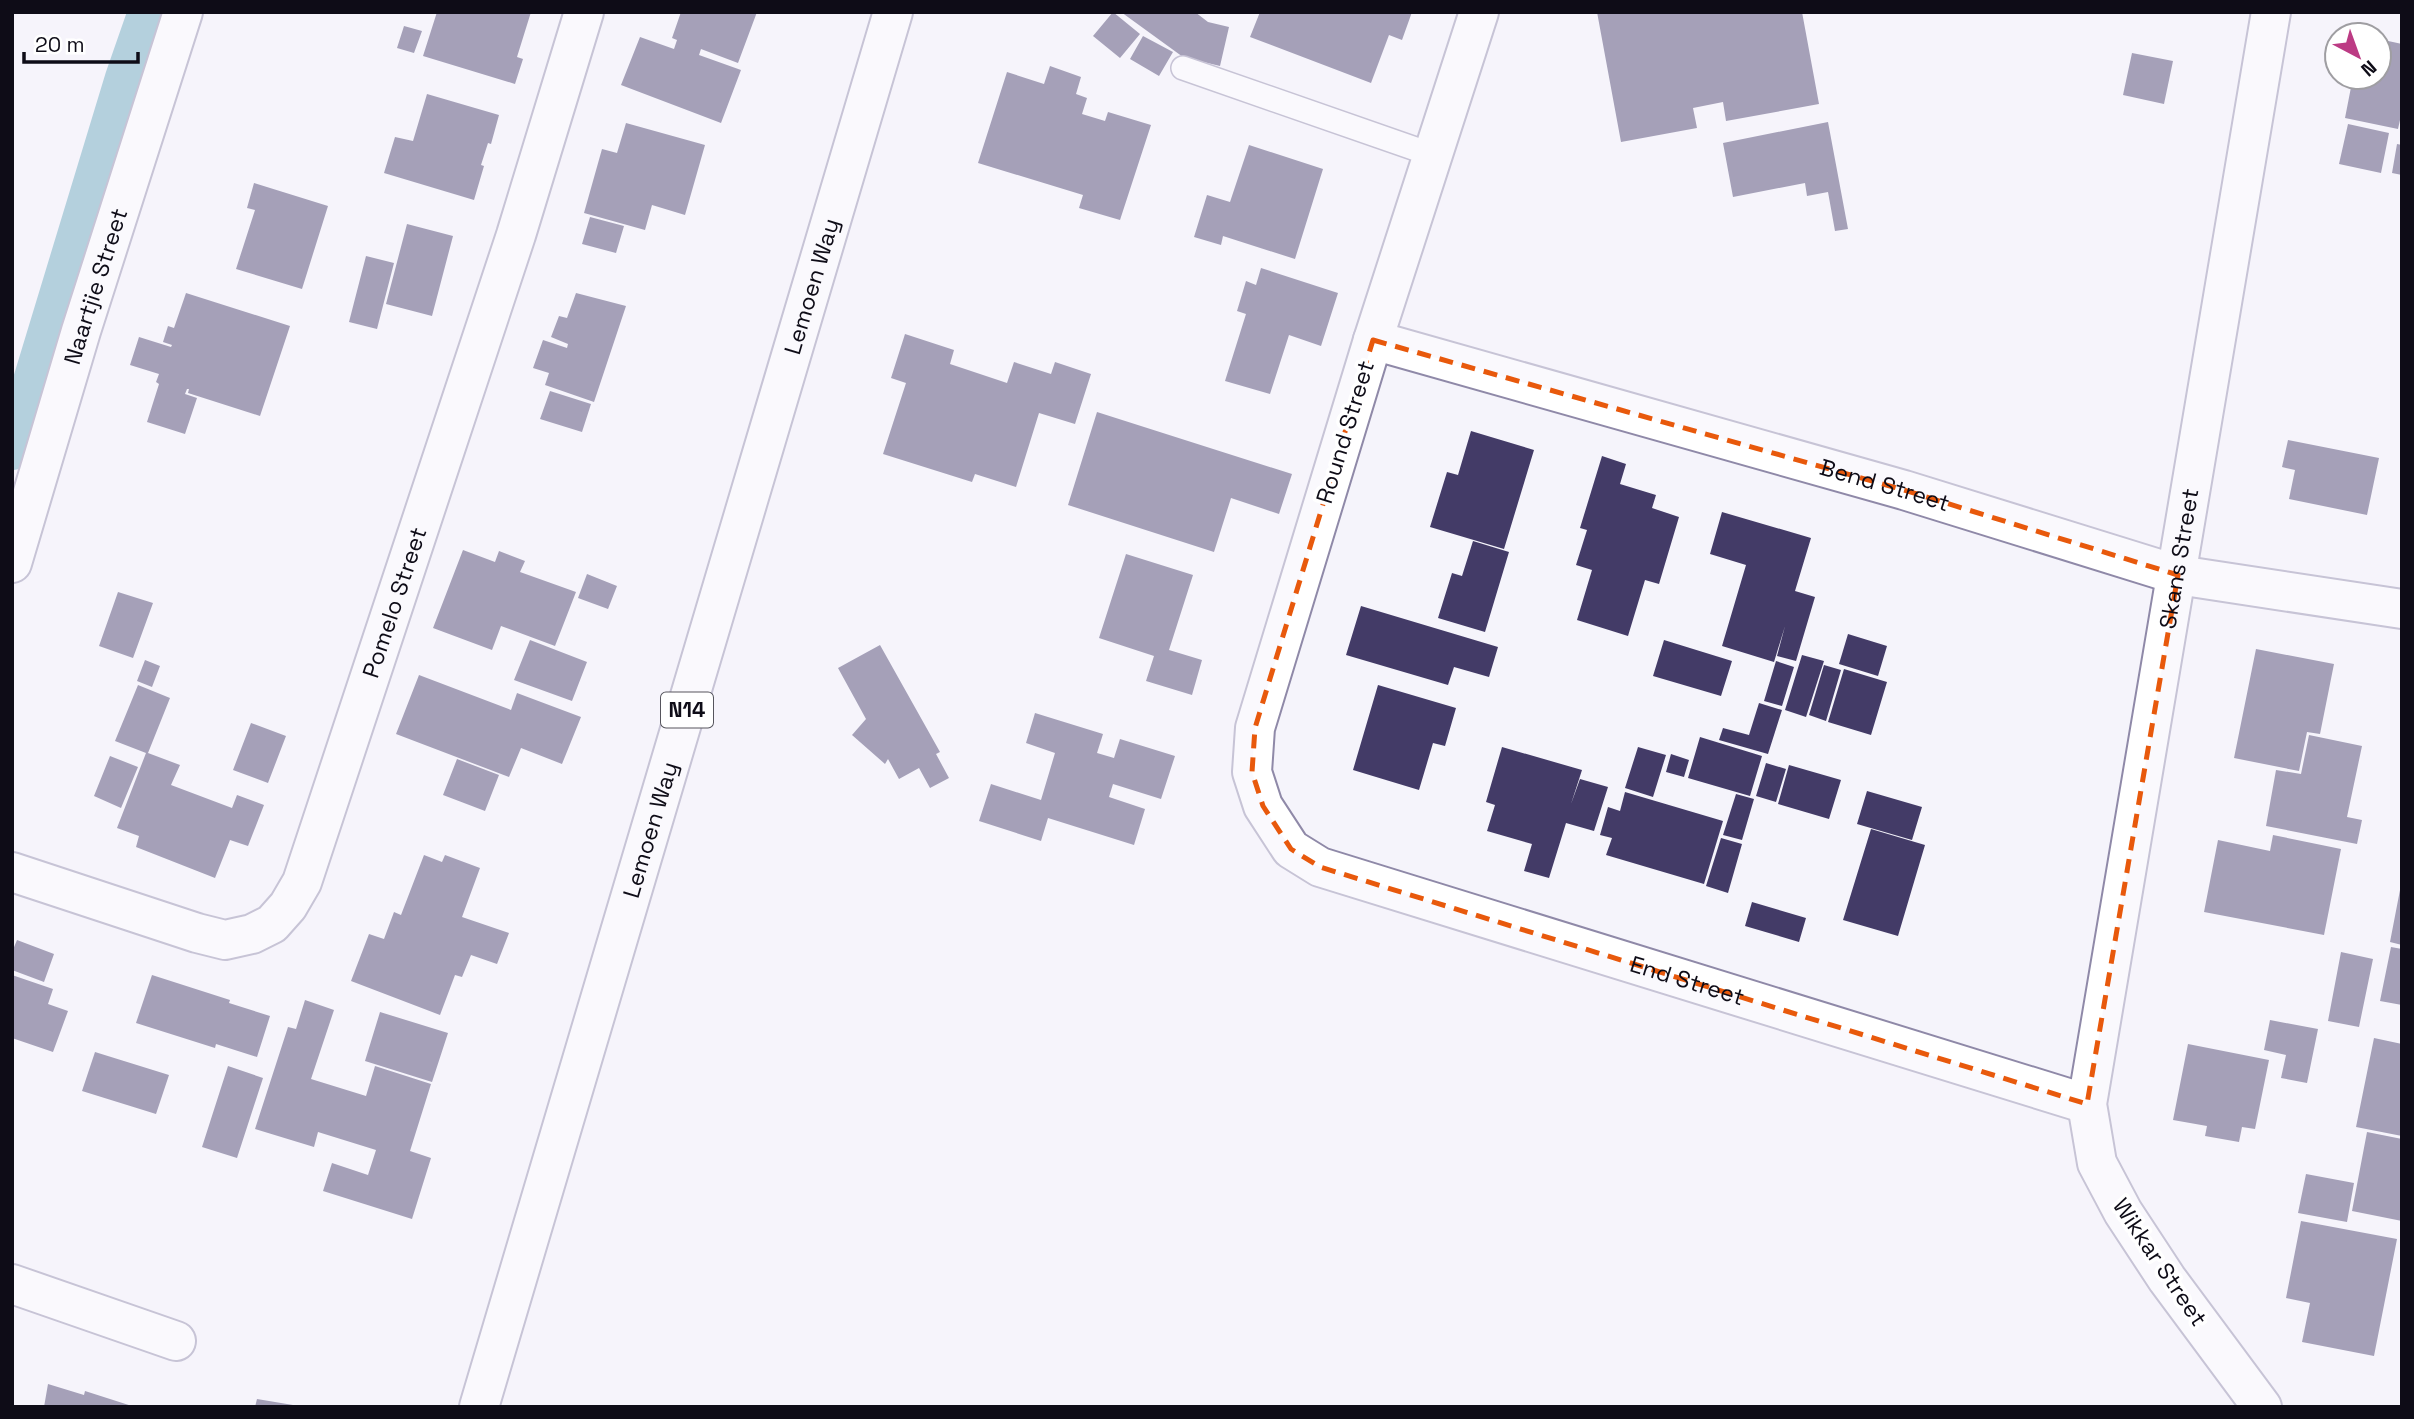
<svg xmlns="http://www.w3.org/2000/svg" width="2414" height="1419" viewBox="0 0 2414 1419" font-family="'Space Grotesk',sans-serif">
  <rect width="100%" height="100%" fill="#f5f4fb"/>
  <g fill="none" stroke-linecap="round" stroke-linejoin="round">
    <path stroke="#64a4b9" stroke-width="40" d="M12,450l113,-372 23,-66"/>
  </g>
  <path fill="#433b67" d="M437,12h94l-14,45 6,2 -8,25 -92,-28z
    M681,12h76l-19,51 -37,-14 -2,6 42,15 -20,53 -100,-38 19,-48 34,12 3,-9 -5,-2z
    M1113,12l27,22 -20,24 -27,-22z
    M1121,12h74l13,10 21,5 -9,39 -37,-9z
    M1260,12h152l-10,28 -13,-5 -18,48 -121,-46z
    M1597,12h205l17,92 -93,17 -3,-19 -30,6 4,20 -76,14z
    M404,26l18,5 -8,22 -17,-5z
    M1143,36l30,16 -14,24 -29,-17z
    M2379,39l23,5v67l-4,18 -53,-11 8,-41h26z
    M2132,53l41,8 -9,43 -41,-9z
    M1050,66l31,11 -5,17 11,4 -5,16 23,7 3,-9 43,13 -31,95 -41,-12 4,-13 -105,-32 29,-91 37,12z
    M427,94l72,21 -8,29 -3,-1 -7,22 3,1 -10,34 -90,-27 11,-36 18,4z
    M1828,122l20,107 -13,2 -7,-39 -21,4 -2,-13 -72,14 -10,-54z
    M626,123l79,22 -20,70 -33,-10 -7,25 -61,-17 18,-64 15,4z
    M2348,124l41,9 -8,40 -42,-9z
    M2397,144l5,1v30l-10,-2z
    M1249,145l74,24 -28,90 -72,-23 -2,9 -27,-8 13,-42 23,7z
    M254,183l74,23 -26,83 -66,-20 19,-59 -8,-2z
    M590,217l34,9 -8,27 -34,-9z
    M407,224l46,12 -21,80 -46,-12z
    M366,256l28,7 -17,66 -28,-7z
    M1261,268l77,25 -17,53 -32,-11 -19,59 -45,-13 21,-67 -9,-3 9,-30 10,4z
    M186,293l104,33 -30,90 -72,-23 1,-4h-2l-2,5 12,4 -12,36 -38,-12 12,-38 -3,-2 3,-8 -29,-9 9,-28 32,10 1,-2 -9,-3 5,-16 6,2z
    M576,293l50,13 -32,96 -49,-17 4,-12 -16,-5 10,-28 24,8 1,-4 -17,-7 8,-21 8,2z
    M905,334l49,16 -4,14 57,19 7,-21 37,12 4,-12 36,12 -16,50 -36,-11 -23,74 -41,-13 -3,8 -89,-28 23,-71 -15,-5z
    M550,391l41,13 -9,28 -42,-13z
    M1097,412l195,62 -13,40 -48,-16 -17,54 -146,-47z
    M1471,431l63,19 -30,99 -74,-22 17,-55 11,3z
    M2288,440l91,18 -12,57 -78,-16 6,-29 -13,-3z
    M1602,456l24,8 -6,20 36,11 -4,13 27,9 -20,67 -14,-4 -17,56 -51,-16 15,-50 -16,-5 11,-35 -7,-2z
    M1722,512l89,26 -16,53 20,6 -19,64 -19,-5 8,-30 -11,36 -52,-16 24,-81 -36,-11z
    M1473,541l36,11 -24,80 -47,-14 14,-45 10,3z
    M463,550l32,12 4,-11 26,10 -5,11 56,20 -21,54 -54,-20 -9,24 -59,-22z
    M1126,554l67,21 -24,75 33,10 -10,35 -46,-14 8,-25 -55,-18z
    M587,574l30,12 -9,23 -30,-11z
    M118,592l35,11 -20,55 -34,-12z
    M1361,606l137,41 -9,30 -35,-10 -6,18 -102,-30z
    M1848,634l39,12 -9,30 -39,-12z
    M530,640l57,22 -15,39 -58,-21z
    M1664,640l68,21 -11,35 -68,-20z
    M880,645l60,107 -4,2 13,24 -19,10 -11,-20 -20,11 -11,-20 -3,5 -33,-29 14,-16 -28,-51z
    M2256,649l78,15 -14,70 -13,-2 -8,39 -65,-13z
    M1802,655l22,6 -18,56 -21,-7z
    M145,660l15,6 -8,21 -15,-6z
    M1776,661l18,6 -12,39 -18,-5z
    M1824,665l17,5 -15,51 -17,-6z
    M1844,669l43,13 -16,53 -43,-13z
    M419,675l92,35 6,-17 64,24 -19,47 -41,-16 -12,29 -113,-43z
    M138,685l32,13 -22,55 32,12 -9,20 61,23 5,-13 27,10 -16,41 -18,-6 -15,38 -79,-31 3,-11 -22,-8 29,-75 -31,-12z
    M1378,685l78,23 -11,38 -12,-3 -14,47 -66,-20z
    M1759,703l23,7 -14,44 -49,-14 4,-12 26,7z
    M1035,713l68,21 -6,19 17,5 6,-19 55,17 -14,43 -48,-15 -4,13 36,12 -11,36 -86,-27 -7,23 -62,-20 12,-37 50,16 14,-47 -29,-10z
    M251,723l35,13 -18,47 -35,-13z
    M2309,735l53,11 -15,71 15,3 -5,24 -91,-18 10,-56 25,4z
    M1700,737l62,19 -12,40 -62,-18z
    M1502,747l80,23 -11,34 9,-25 28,8 -14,44 -28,-8 -17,55 -25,-7 8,-27 -45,-13 8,-26 -9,-3z
    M1638,747l28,8 -13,42 -28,-9z
    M1671,754l18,6 -5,17 -18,-5z
    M110,756l28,11 -17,41 -27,-12z
    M457,759l42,16 -14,36 -42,-16z
    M1766,763l20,6 -10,33 -20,-6z
    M1789,765l52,15 -12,39 -51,-15z
    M1867,791l55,16 -10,33 -55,-16z
    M1625,792l98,29 -19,63 -98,-29 6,-17 -12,-3 8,-28 12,4z
    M1736,794l18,5 -12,41 -19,-5z
    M1871,829l54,16 -27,91 -55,-16z
    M2273,835l68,14 -17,86 -120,-23 14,-72 52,11z
    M1721,838l21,6 -14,49 -22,-7z
    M424,855l18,7 3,-7 35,13 -18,49 47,16 -12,31 -26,-9 -9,22 -7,-2 -15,40 -89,-34 18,-47 15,5 10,-27 7,3z
    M2400,890h2v55l-12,-3z
    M1752,902l54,16 -7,24 -54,-16z
    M17,940l37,14 -10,28 -32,-12v-18z
    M2391,947l11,2v56l-22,-4z
    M2341,952l32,7 -14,68 -31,-6z
    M12,975l41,14 -5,15 20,7 -15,41 -41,-14z
    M152,975l78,25 -1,3 41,13 -13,41 -41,-13 -1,4 -79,-25z
    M305,1000l29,10 -23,69 55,17 9,-30 56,18 -21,67 21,7 -19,61 -89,-28 9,-28 36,12 8,-25 -58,-18 -4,15 -59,-18 33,-102 8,2z
    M380,1012l68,21 -16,49 -67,-21z
    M2270,1020l48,9 -11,54 -26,-5 5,-23 -22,-5z
    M2374,1038l28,6v92l-46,-9z
    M2188,1044l81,16 -14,69 -13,-2 -3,15 -34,-6 2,-10 -34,-6z
    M95,1052l74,23 -13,39 -74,-23z
    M228,1066l35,12 -26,80 -35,-11z
    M2367,1132l35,7v82l-50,-10z
    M2306,1174l48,9 -7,39 -49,-9z
    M2301,1221l96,18 -23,117 -72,-14 8,-39 -24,-5z
    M48,1384l36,11 1,-4 50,16h-91z
    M257,1399l36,6v2h-38z"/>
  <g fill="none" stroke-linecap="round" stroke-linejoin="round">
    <defs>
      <path id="service" d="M1183,68l250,87"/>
      <g id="minor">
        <path id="s1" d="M1479,12l-106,328 -118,388 -3,44 11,34 28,43 29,18 767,237"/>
        <path id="s2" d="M1373,340l531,150 274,85 224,34"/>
        <path id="s3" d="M12,563l69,-232 102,-319"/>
        <path id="s4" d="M12,872l185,61 28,7 27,-6 20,-10 16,-18 14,-24 214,-647 68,-223"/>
        <path d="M12,1284l164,57"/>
        <path id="s5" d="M2262,1407l-95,-128 -44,-67 -26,-49 -10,-59 184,-1092"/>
      </g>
      <g id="trunk">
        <path id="s6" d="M479,1407l414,-1395"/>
      </g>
    </defs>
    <use href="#service" stroke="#8f89a8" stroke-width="26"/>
    <use href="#minor" stroke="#8f89a8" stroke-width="42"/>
    <use href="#trunk" stroke="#8f89a8" stroke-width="42"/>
    <use href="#service" stroke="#fff" stroke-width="23"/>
    <use href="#minor" stroke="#fff" stroke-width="38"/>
    <use href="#trunk" stroke="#fff" stroke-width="38"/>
  </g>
  <path d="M0 0H2414V1419H0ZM1373,340l531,150 274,85 -91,529 -767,-237 -29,-18 -28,-43 -11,-34 3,-44z" fill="#f5f4fb" fill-opacity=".55" fill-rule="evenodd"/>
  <path fill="none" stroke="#e8590c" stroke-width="5" stroke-dasharray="14 9" stroke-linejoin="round" d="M1373,340l531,150 274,85 -91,529 -767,-237 -29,-18 -28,-43 -11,-34 3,-44z"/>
  <g text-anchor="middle" stroke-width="7" stroke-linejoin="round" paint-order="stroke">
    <rect fill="#fff" stroke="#56555d" stroke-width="2" x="661" y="692.5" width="52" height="35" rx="5"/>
    <g font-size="21" font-weight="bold" fill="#0e0c17">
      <text x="687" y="717">N14</text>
    </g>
    <g font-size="23" fill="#0e0c17" stroke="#fff">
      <text dy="8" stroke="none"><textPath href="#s3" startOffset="289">Naartjie Street</textPath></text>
      <text dy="8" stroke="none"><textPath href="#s6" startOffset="1169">Lemoen Way</textPath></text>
      <text transform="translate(1345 432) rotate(-73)" y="8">Round Street</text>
      <text dy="8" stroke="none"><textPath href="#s2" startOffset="532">Bend Street</textPath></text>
      <text dy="8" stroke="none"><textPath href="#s5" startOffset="908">Skans Street</textPath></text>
      <text dy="8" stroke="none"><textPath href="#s4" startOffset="620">Pomelo Street</textPath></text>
      <text dy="8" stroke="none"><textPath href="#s6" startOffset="602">Lemoen Way</textPath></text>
      <text dy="8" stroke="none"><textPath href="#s1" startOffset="1300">End Street</textPath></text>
      <text transform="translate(2160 1262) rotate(56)" y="8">Wikkar Street</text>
    </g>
  </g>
  <rect width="2414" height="1419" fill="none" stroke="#0e0c17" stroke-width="28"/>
  <g transform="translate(2358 56) rotate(139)"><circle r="33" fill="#ffffff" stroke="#9f9ea2" stroke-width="2"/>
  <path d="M0-5L12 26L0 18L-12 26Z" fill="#bc3b84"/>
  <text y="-10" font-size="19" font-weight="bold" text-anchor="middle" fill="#0e0c17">N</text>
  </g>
  <path d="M24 52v10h114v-10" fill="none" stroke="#0e0c17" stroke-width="3.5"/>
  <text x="35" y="52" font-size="21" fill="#0e0c17" stroke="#ffffff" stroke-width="5" paint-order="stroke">20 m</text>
</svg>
